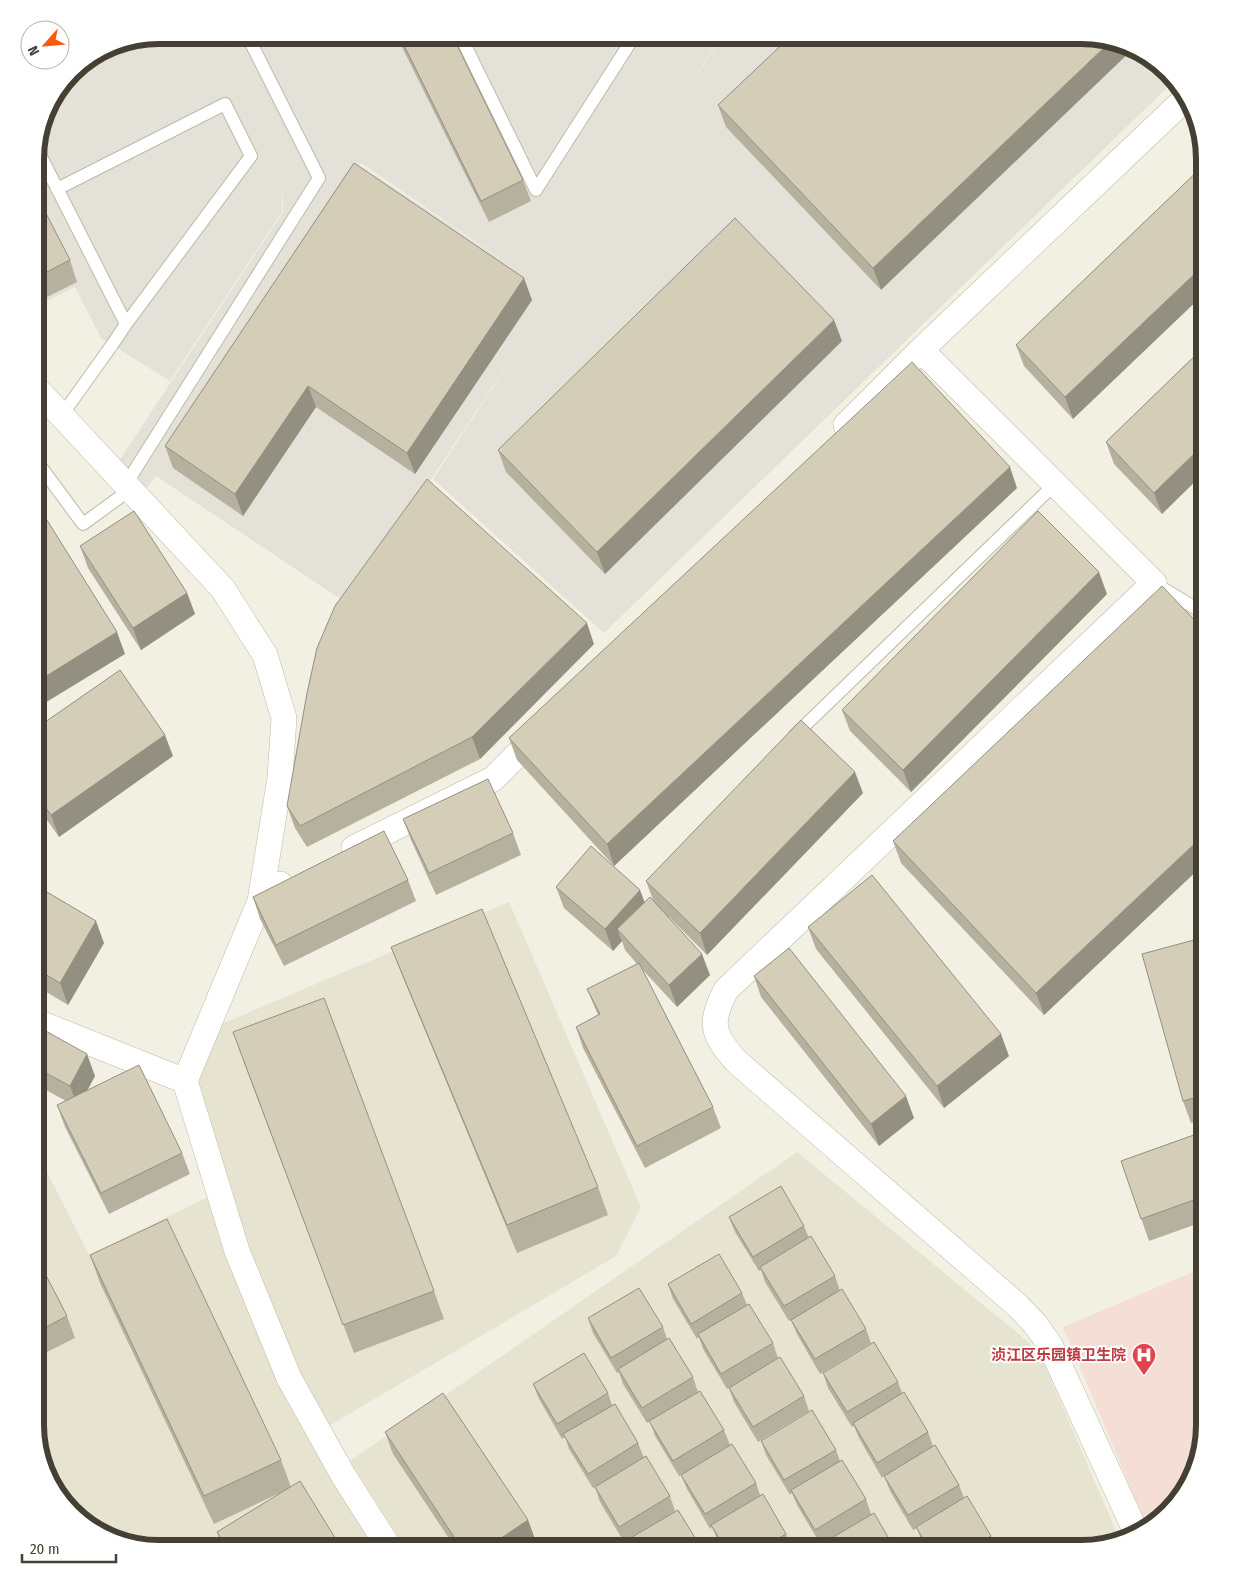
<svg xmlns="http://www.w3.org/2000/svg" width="1240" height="1584" viewBox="0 0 1240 1584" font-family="'Fira Sans Condensed','Noto Sans SC',sans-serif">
  <rect width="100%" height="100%" fill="#f2f0e3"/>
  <path fill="#e7e3d1" d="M509,902l132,305 -25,49 -289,171 -30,-56 -56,-125 -50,-165 26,-55z
    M35,1148l54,107 125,-61 166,355h-221l-62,-16 -41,-39 -21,-69z
    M797,1152l230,189 16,20 76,177 -38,11h-675l-56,-88z"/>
  <path fill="#e4e1d8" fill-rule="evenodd" d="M159,35h61l19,36 -18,-36h501l-71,111 72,-111h366l54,16 31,30 -570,552 -171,-154 106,-162 -191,287 -192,-128 -14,19 -27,-28 168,-255 -1,-37v37l-112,169 -69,-43 -26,-51 -40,20v-156l13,-47 29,-38 35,-22zM361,163l162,111 -162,-108 -159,240z"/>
  <path fill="#f4ded5" d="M1205,1267v158l-16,62 -41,42 -85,-202z"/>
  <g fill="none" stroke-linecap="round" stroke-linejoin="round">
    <defs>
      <path id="service" d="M460,35l76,155
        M36,147l90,177 -14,21 -50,70
        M57,189l168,-85 26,52 -125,168
        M536,190l99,-155
        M35,459l48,65 48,-35
        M126,484l193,-306 -72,-143
        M1154,583l51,31
        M795,735l260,-251"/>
      <path id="minor" d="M921,350l265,-252
        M35,387l188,202 42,66 19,63 -4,60 -20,123
        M846,425l75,-75 233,233 -428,407c-17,33 -14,44 10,71l282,245 17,18 15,21 86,187
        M354,848l139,-69 46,-46
        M35,1021l150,60 52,170 52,127 54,97 47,74
        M185,1081l75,-180 20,-17"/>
    </defs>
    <use href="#service" stroke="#bebaa5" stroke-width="14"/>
    <use href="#minor" stroke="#bebaa5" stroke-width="26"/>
    <use href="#service" stroke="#fff" stroke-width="12"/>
    <use href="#minor" stroke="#fff" stroke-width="25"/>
  </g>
  <path fill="#b6b19e" d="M396,35h56l71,145 8,21 -42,21z
    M792,35l89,255 -155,-163 -8,-22z
    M354,163l178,137 -117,174 -99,-67 -73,109 -70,-48 -8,-22z
    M1205,164l-132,255 -49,-53 -8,-21z
    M35,192l35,68 7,22 -42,21z
    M842,341l-237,233 -99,-102 -8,-22z
    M1205,346l-43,168 -48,-50 -8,-22z
    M1017,488l-403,378 -97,-106 -8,-22z
    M80,546l107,47 8,21 -54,36 -53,-82z
    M1107,594l-196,198 -61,-61 -8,-21z
    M1205,631v232l-161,152 -143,-152 -8,-22z
    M594,644l-114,115 -173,88 -12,-19 -8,-22z
    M35,729l138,27 -114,81 -24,-34z
    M863,793l-156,162 -39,-39 42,59 -33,32 -35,-38 71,138 8,21 -76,40 -62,-120 -7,-21 22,-12 -11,-26 50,-25 -12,-14 -3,-9 -9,10 -49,-43 -8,-21 89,15 8,-2 -7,-19z
    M403,819l110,14 8,22 -85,40 -25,-55z
    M408,880l8,21 -132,65 -24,-47 -7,-22z
    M35,885l69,58 -36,62 -33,-20z
    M808,927l201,129 -65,52 -128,-159z
    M1205,937v182l-14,4 -8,-22z
    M391,947l207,240 10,28 -91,38 -115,-278z
    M754,976l160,142 -35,28 -118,-149z
    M35,1025l60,51 -9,15 96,62 8,21 -81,40 -44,-87 -8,-22 9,-4 -31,-17z
    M243,1060l191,231 10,28 -90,34z
    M1205,1131v90l-56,20 -28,-80z
    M35,1183l3,7 -3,1z
    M729,1217l75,9 5,12 26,38 5,15 26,38 5,14 -51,31 -23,-40 -6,-14 -2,1 -24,-39 -4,-12 -2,1 -24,-39z
    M35,1254l32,62 8,22 -40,20z
    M90,1255l191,205 10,27 51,62h-119l-6,-17 69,-42 -72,34 -114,-241z
    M668,1284l74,9 5,12 26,38 5,15 26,38 5,15 -51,31 -24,-40 -5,-14 31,-19 -33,20 -24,-40 -4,-12 -2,2 -24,-40z
    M588,1318l75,9 4,12 26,38 5,15 26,38 6,15 -51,31 -24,-40 -5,-15 -3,2 -24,-39 -4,-12 -2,1 -24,-40z
    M823,1373l75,9 4,11 26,39 5,14 26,39 5,13 27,38 4,12 4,1h-73l-4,-7 -5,-14 -4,2 -23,-39 -6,-15 -2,2 -23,-40 -5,-12 -2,1 -24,-39z
    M533,1384l75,9 4,12 26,38 6,15 26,38 5,15 -43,38h-2l-3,-9 -3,2 -24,-40 -5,-15 -2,1 -24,-39 -4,-12 -3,2 -23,-40z
    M385,1432l143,88 8,22 -11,7h-69l-63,-95z
    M761,1441l75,9 4,11 26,38 5,15 24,35h-70l-2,-5 -2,1 -24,-40 -5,-12 -2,2 -24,-40z
    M681,1475l75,8 4,12 26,39 6,14 3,1h-72l-6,-10 -5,-12 -2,2 -23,-40z"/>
  <path fill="#949081" d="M1110,42l23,7 -252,241 -8,-22z
    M1205,264v29l-132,126 -8,-22z
    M524,278l8,22 -117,174 -8,-21z
    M834,320l8,21 -237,233 -8,-22z
    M308,386l8,21 -73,109 -8,-22z
    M1205,443v29l-43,42 -8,-21z
    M1010,467l7,21 -403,378 -7,-22z
    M1099,572l8,22 -196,198 -8,-22z
    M187,593l8,21 -54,36 -8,-22z
    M587,623l7,21 -114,115 -8,-22z
    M117,632l8,22 -90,55v-26z
    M165,735l8,21 -114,81 -8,-22z
    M855,772l8,21 -156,162 -7,-22z
    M1205,834v29l-161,152 -8,-22z
    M640,890l8,21 -31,18 5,12 -9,10 -8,-22z
    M96,921l8,22 -36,62 -8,-22z
    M702,954l8,21 -33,32 -8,-22z
    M1001,1034l8,22 -65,52 -7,-22z
    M87,1054l8,22 -17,32 -8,-22z
    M906,1096l8,22 -35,28 -8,-22z
    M528,1520l8,22 -11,7h-40z"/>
  <path fill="#d4ceb8" stroke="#949081" d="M399,35h53l71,145 -42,21z
    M792,35h297l21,7 -237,226 -155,-163z
    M354,163l170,115 -117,175 -99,-67 -73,108 -70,-48z
    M1205,164v100l-140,133 -49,-52z
    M35,192l35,68 -35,18z
    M735,218l99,102 -237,232 -99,-102z
    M1205,346v97l-51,50 -48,-51z
    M912,362l98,105 -403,377 -98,-106z
    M427,479l160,144 -115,114 -172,89 -13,-20 20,-113 10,-45 18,-42z
    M35,501l82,131 -82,51z
    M134,511l53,82 -54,35 -53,-82z
    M1038,511l61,61 -196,198 -61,-60z
    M1162,586l43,45v203l-169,159 -143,-152z
    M120,670l45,65 -114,80 -16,-22v-64z
    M801,720l54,52 -155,161 -54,-52z
    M488,779l25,54 -84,40 -26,-54z
    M384,831l24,49 -132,65 -23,-48z
    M591,846l49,44 -35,39 -49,-42z
    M872,875l129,159 -64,52 -129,-159z
    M35,885l61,36 -36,62 -25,-15z
    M650,897l52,57 -33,31 -52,-56z
    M482,909l116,278 -91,38 -116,-278z
    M1205,937v158l-22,6 -41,-147z
    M789,948l117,148 -35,28 -117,-148z
    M639,963l74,144 -76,39 -61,-119 24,-13 -13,-25z
    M324,998l110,293 -91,34 -110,-293z
    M35,1025l52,29 -17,32 -35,-19z
    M139,1065l43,88 -81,40 -44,-88z
    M1205,1131v65l-64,23 -20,-58z
    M781,1186l23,40 -51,31 -24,-40z
    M167,1219l114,241 -77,36 -114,-241z
    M811,1236l24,40 -51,30 -24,-39z
    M35,1254l32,62 -32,17z
    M719,1254l23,39 -51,31 -23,-40z
    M639,1288l24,39 -52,31 -23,-40z
    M842,1289l24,40 -51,30 -24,-39z
    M749,1304l24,39 -52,31 -23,-40z
    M669,1338l24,39 -51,31 -24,-39z
    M874,1342l24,40 -51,30 -24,-39z
    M584,1353l24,40 -51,31 -24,-40z
    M780,1357l24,39 -51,31 -24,-39z
    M700,1391l24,39 -51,31 -24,-40z
    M904,1392l24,40 -51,31 -24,-40z
    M443,1393l85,127 -43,29h-23l-77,-117z
    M615,1404l23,39 -50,31 -25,-40z
    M812,1410l24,40 -52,30 -23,-39z
    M732,1444l24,39 -51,31 -24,-39z
    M935,1445l24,40 -51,30 -24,-39z
    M646,1456l24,40 -51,31 -24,-40z
    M842,1460l24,39 -51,31 -24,-40z
    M300,1481l42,68h-115l-10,-17z
    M763,1494l23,40 -25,15h-35l-15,-24z
    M967,1496l24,40 -22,13h-40l-13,-22z
    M678,1510l24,39h-70l-5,-9z
    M874,1513l21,36h-69l-3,-6z
    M998,1546l1,3h-6z"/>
  <defs>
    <symbol id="hospital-pin" viewBox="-11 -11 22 30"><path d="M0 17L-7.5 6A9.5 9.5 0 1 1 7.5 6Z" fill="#e0444e" stroke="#fff"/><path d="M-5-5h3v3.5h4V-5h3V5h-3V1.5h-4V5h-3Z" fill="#fff"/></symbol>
  </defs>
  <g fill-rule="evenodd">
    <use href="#hospital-pin" x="1130" y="1341" width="28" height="38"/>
  </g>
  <g text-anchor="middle" stroke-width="4" stroke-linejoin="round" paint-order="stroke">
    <g font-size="15" font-weight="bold" fill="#be3a42" stroke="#fff" text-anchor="end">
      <text x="1126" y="1360">浈江区乐园镇卫生院</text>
    </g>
  </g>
  <path d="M0 0H1240V1584H0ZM159 44H1081A115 115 0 0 1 1196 159V1425A115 115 0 0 1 1081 1540H159A115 115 0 0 1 44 1425V159A115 115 0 0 1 159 44Z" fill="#fff" fill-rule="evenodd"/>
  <path fill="none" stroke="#444033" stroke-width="6" d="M159 44H1081A115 115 0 0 1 1196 159V1425A115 115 0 0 1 1081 1540H159A115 115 0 0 1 44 1425V159A115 115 0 0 1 159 44Z"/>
  <g transform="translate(45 45) rotate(243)"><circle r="24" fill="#ffffff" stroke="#b4b3ad"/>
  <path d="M0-4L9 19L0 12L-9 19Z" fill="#ff580d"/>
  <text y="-8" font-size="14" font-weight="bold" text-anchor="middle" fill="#444033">N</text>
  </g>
  <path d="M22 1554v8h94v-8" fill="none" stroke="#444033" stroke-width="2.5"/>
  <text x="30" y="1554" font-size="15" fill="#444033" stroke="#ffffff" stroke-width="4" paint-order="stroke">20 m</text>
</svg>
